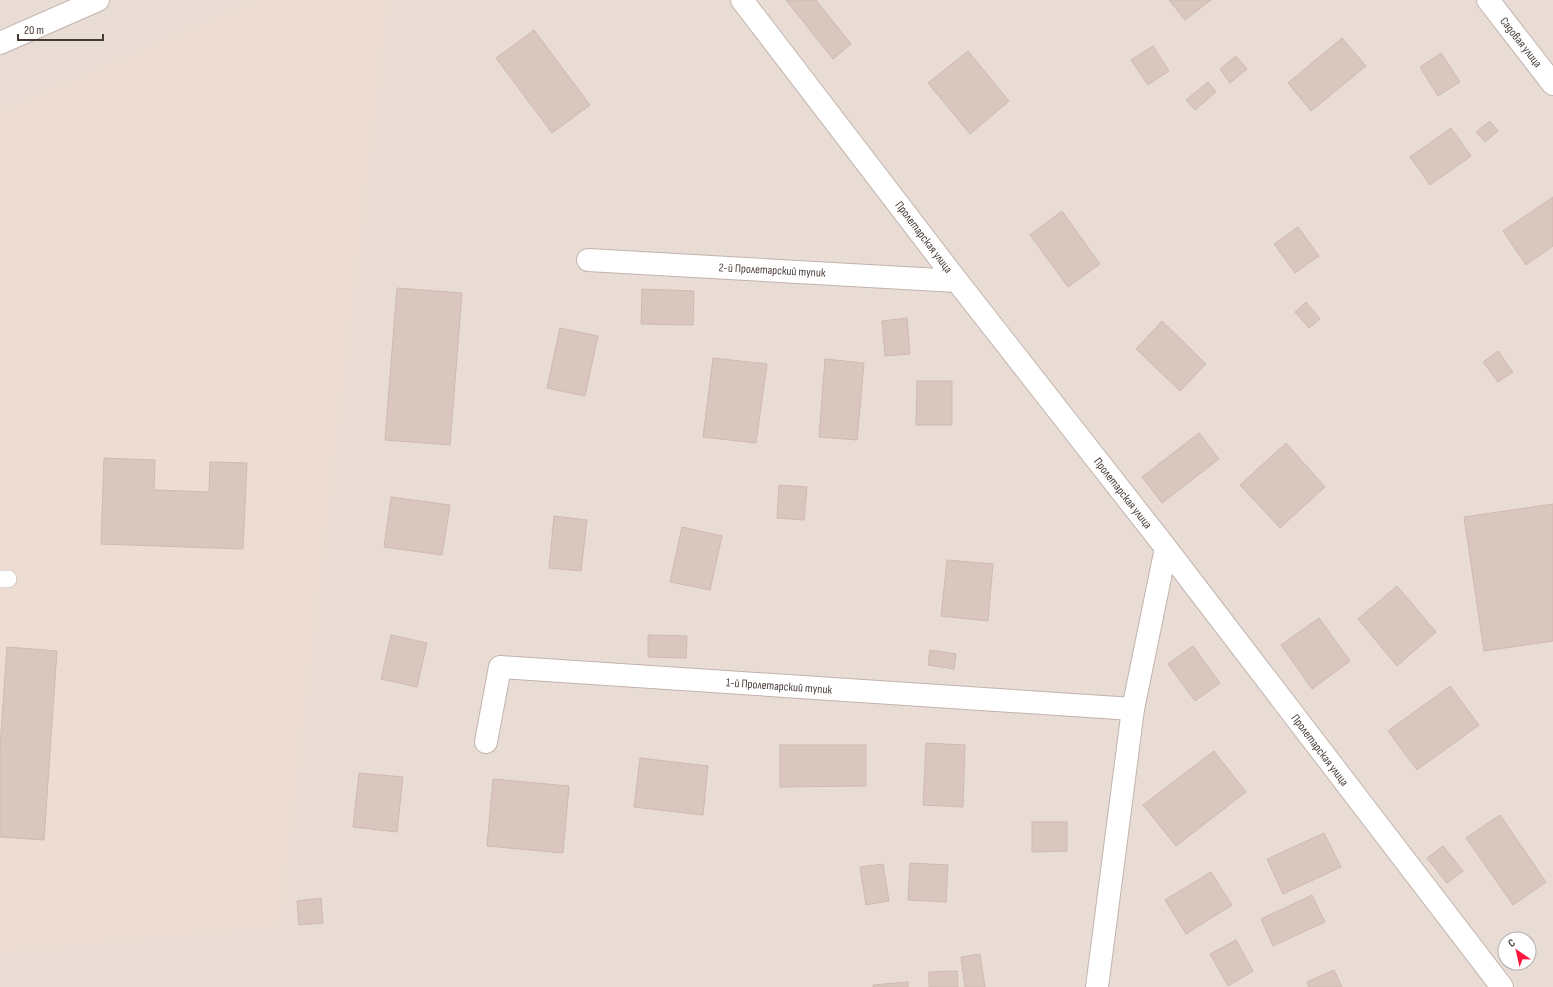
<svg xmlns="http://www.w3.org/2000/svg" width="1553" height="987" viewBox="0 0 1553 987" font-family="'Sofia Sans Condensed',sans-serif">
  <rect width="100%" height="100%" fill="#f4ece7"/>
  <path fill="#e8dcd5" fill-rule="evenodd" d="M0,0h1553v987h-1553zM1505,939h24v24h-24z"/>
  <path fill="#eddcd1" d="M253,0h137l-109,927 -281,27v-845z"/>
  <path fill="#d9c7bf" stroke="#d0b9af" d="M786,0h30l35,44 -18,15z
    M1169,0h42l-26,20z
    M534,30l56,75 -38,28 -56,-75z
    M1342,38l24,28 -55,45 -23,-28z
    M1153,46l16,25 -21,14 -17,-25z
    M968,51l41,50 -39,33 -42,-51z
    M1441,53l19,29 -22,14 -18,-29z
    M1236,56l11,13 -17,14 -10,-14z
    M1208,82l8,10 -21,18 -9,-10z
    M1490,121l8,10 -13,11 -9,-10z
    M1451,128l20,28 -41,29 -20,-28z
    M1553,197v49l-27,19 -23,-34z
    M1062,211l38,53 -32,23 -38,-52z
    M1298,227l21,29 -24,17 -21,-29z
    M397,288l65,5 -12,152 -65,-5z
    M642,289l52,2 -1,34 -52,-1z
    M1306,302l14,17 -11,9 -14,-16z
    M907,318l3,36 -25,2 -3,-35z
    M1162,321l44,43 -26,27 -44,-42z
    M560,328l38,8 -13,60 -38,-8z
    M1498,351l15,21 -15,10 -15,-20z
    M713,358l54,6 -11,79 -53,-6z
    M825,359l39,4 -7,77 -38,-3z
    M917,381h35v44h-36z
    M1199,433l20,26 -57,44 -20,-26z
    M1286,443l39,44 -45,41 -40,-43z
    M104,458l51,2 -1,30 55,2 1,-30 37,1 -4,86 -142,-5z
    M779,485l28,2 -3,33 -27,-2z
    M391,497l59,8 -8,50 -58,-8z
    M1553,504v137l-69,10 -20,-134z
    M554,516l33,4 -6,51 -32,-3z
    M682,527l40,9 -12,54 -40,-8z
    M947,560l46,4 -5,57 -47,-5z
    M1397,586l39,46 -39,34 -39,-47z
    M1319,618l31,43 -38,28 -31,-44z
    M391,635l36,8 -10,44 -36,-8z
    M648,635l39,1 -1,22 -38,-1z
    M1193,646l27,37 -25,18 -27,-37z
    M7,647l50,4 -13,189 -44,-3v-90z
    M930,650l26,4 -2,15 -26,-4z
    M1450,686l29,39 -62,45 -29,-39z
    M926,743l39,2 -2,62 -40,-2z
    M780,745h86v41l-86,1z
    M1214,751l32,41 -70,54 -33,-41z
    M640,758l68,8 -5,49 -69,-8z
    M359,773l44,4 -6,55 -44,-5z
    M493,779l76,7 -6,67 -76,-7z
    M1500,815l46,67 -33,23 -47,-67z
    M1032,822h35v29l-35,1z
    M1324,833l17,34 -58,27 -16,-35z
    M1443,846l20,25 -16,12 -20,-25z
    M910,863l38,2 -2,37 -38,-2z
    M883,864l6,37 -23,4 -6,-38z
    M1211,872l21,33 -46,29 -21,-34z
    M1312,895l13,27 -52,24 -12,-27z
    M321,898l2,25 -24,2 -2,-24z
    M1236,940l17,31 -25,15 -18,-32z
    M980,954l5,33h-20l-4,-30z
    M1334,970l8,17h-33l-2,-5z
    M957,971l1,16h-29v-15z
    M908,982v5h-35v-2z"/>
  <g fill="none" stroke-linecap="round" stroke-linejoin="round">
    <defs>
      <path id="service" d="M0,579h8"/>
      <path id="minor" d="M742,0l215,281 209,267 336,439
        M1488,0l65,84
        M0,43l98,-43
        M588,260l369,21
        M486,742l14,-75 633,42
        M1097,987l36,-278 33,-161"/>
    </defs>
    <use href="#service" stroke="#c2b4ad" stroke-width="18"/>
    <use href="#minor" stroke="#c2b4ad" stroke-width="24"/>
    <use href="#service" stroke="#fff" stroke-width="17"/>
    <use href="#minor" stroke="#fff" stroke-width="22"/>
  </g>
  <g text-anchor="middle" stroke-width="3.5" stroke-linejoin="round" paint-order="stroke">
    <g font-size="12" fill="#473b36" stroke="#fff">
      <text transform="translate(1521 42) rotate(52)" y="4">Садовая улица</text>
      <text transform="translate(924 237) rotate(53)" y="4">Пролетарская улица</text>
      <text transform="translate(772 270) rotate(3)" y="4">2-й Пролетарский тупик</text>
      <text transform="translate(1123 493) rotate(52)" y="4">Пролетарская улица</text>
      <text transform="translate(779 686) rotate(4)" y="4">1-й Пролетарский тупик</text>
      <text transform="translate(1320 750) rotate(53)" y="4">Пролетарская улица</text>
    </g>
  </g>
  <g transform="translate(1517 951) rotate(326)"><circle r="19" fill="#ffffff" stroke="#b5b1af"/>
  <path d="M0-3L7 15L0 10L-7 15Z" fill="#fd153d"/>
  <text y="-6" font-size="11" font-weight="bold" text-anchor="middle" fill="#473b36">С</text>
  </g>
  <path d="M18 34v6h85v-6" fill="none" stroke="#473b36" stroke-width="2"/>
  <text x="24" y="34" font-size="12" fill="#473b36" stroke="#ffffff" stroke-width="3" paint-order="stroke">20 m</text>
</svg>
